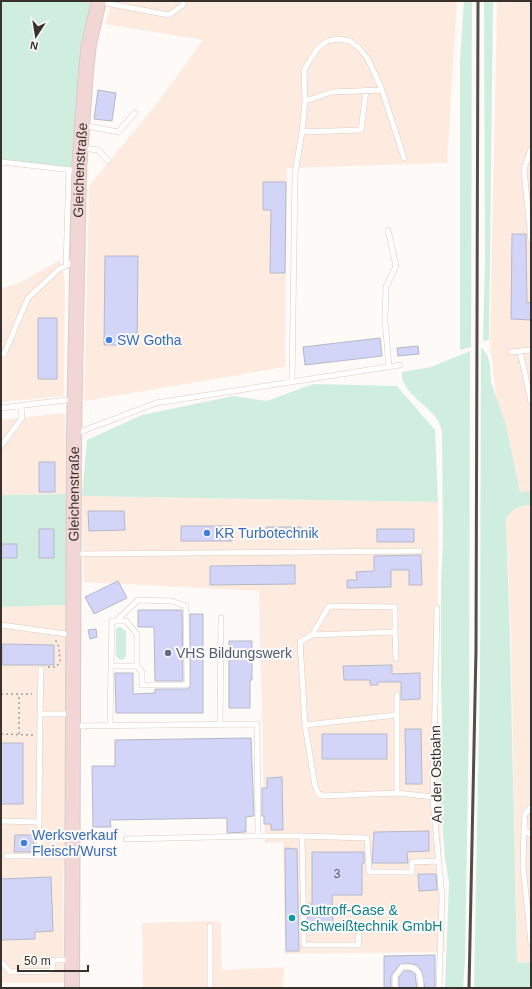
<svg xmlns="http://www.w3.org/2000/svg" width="532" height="989" viewBox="0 0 532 989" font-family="Arial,sans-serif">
  <rect width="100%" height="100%" fill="#fdfaf8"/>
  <path fill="#feebe0" d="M113,1h344l-10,162 -160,5 -2,199 -201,34 5,-215 69,-84 45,-62 -98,-16z
    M497,1h34v961l-14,1 -6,-324 -6,-149 -15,-151z
    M60,260l5,20 -1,116 -63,6v-113l18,-6z
    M63,413l2,2 1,79 -65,1v-75z
    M82,496l356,6v252l7,198 -160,2 -2,-112 -18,1 -6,-252 -175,-9z
    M66,605v247l-3,18 1,113h-63v-376z
    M206,921l15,1 1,48 62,-3 -1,21h-140l-1,-65z"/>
  <path fill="#d0eedf" d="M1,1h90l-11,65 -8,103 -71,-9z
    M464,1h8l-1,346 -11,3v-289z
    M484,1h9l-4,339 -6,1 2,-80z
    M481,347l6,8 3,9 1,18 15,43 14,67 11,-1v14c-11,0 -19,4 -25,13l4,121 7,324 14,-1v26h-57l6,-312z
    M470,351l-1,369 -4,240 -2,28h-18l4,-105 -4,-25 -4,-50 -1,-54 2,-30 -1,-44v-99l2,-37 -1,-111c-1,-5 -2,-10 -5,-14 -9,-13 -38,-29 -35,-47l29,-5z
    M313,384l84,2 38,44 3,72 -356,-6 5,-56 55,-25 91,-19 34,5z
    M66,494v111l-65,2v-112z
    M118,627h3l5,4v25l-3,4h-3l-4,-4v-27z"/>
  <path fill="#d2d5f8" stroke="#b6b8c7" d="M98,90l18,3 -4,28 -18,-2z
    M263,182h23l-1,91h-15l1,-63h-8z
    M512,234h14l1,69 4,-1v18l-20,-1z
    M105,256h33l-1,89h-33z
    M38,318h19v61h-19z
    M380,338l2,18 -77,9 -2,-18z
    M418,346l1,8 -21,2 -1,-8z
    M39,462h16v30h-16z
    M88,511h36l1,19 -36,1z
    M181,526h51v15h-51z
    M266,527h35v12l-35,-1z
    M39,529h15v29h-15z
    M377,529h37v13h-37z
    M1,544h16v14h-16z
    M421,555l1,30h-13v-15h-18v17l-44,1v-8h10l-1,-8 18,-1v-15z
    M295,565v19l-85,1v-19z
    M118,581l9,17 -33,16 -9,-17z
    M138,610h44l1,71h-28l-1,-54h-16z
    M190,614h13v99h-87l-1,-40h18v21l22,-1v-4h32l3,-2z
    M96,629l1,8 -7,2 -2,-9z
    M229,641h23v39h-2v28h-21z
    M2,644l52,1v20h-52z
    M392,665v9l28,-1v26l-19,1v-18h-23v3h-8v-5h-26l-1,-14z
    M405,729h16l1,55h-16z
    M322,734h65v25h-65z
    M251,738l3,78 -8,1v15l-19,1v-15l-117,2 1,7h-18l-1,-61h23v-26z
    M1,743h22v61h-22z
    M282,777l1,53h-12v-6h-7v-8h-2v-28h5v-10z
    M429,831v20l-22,1 1,11h-36l2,-31z
    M15,835h19l-1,17h-19z
    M285,848l12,1 2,102h-13z
    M312,852h52v11h-2v32h-30l1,28h-25l-1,-19h5z
    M418,874h18l1,16 -18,1z
    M51,877l2,54 -18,1v7l-34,1v-61z
    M435,955v33h-10l-4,-18 -4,-5 -9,-2 -9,2 -8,11v12h-7v-32z
    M404,971h7l4,3 2,14h-18v-11z"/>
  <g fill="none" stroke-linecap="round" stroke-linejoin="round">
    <defs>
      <path id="lane" d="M100,2l69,13 14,-10 1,-4
        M305,101l27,-9 50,-2
        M82,125l36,7 17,-19
        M302,132l59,-2 5,-40
        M81,148l17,2 10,11
        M531,149l-7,20 7,72
        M1,162l71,8
        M388,230l8,36 -10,21 -1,33 4,47
        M66,266l3,-96
        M520,351l11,51
        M511,352l20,-2
        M1,354h3l24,-56 31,-29 17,-8
        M292,382l3,-209 7,-41 3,-31 -1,-31 13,-21 10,-8 11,-2 12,2 9,7 9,11 14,31 22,68
        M1,408l73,-9
        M75,434l81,-31 244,-38
        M1,446l21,-28 -1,-13
        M75,554l345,-3
        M437,608l-4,192 9,97 -3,91
        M116,621l22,-21 34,1 14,5 1,79h-45v-13l-5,-6
        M1,625l72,10
        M312,635l17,-29 66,1v25
        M396,659l-1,-27 -83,3 -12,7 5,83 10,61 3,7 5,3 73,-3 38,4
        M41,669l-1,45h33
        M220,724l1,-106
        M110,725l1,-59h26v-32l-11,-13h-14l-1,45
        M305,725l92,-10
        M75,726l182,-2 1,112h44l2,109h55l-1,-17 -54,1
        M397,793v-98
        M531,807l-6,7 -1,15 7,6
        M1,821l38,1 1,-108
        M524,829l-1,37 8,77
        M302,836l65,2 2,34h43v-10l27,-1
        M126,839l132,-3
        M6,856h66
        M39,856v-34
        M1,963h2l7,9 42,-1 1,-11h18
        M210,988v-62
        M395,988v-12l7,-9c17,-2 19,7 19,21"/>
      <g id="secondary">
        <path id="s1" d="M72,988l2,-554 5,-263 7,-100 3,-27 10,-43"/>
      </g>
    </defs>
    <use href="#lane" stroke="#dbccc2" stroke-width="6"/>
    <use href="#secondary" stroke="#dbccc2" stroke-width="16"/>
    <path stroke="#a39e9c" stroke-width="1.5" stroke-dasharray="2 3" stroke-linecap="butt" d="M48,667h8l4,-5 -1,-15 -4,-8
      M1,694h31
      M1,734l32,1
      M19,734v-40"/>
    <use href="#lane" stroke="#fff" stroke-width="5"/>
    <use href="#secondary" stroke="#f2d6d6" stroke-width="14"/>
    <path stroke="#544e4b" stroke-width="3" d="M469,988l7,-338 2,-649"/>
  </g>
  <g fill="#3f7fe0" stroke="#fdfaf8" stroke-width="1.5">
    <circle cx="109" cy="340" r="4"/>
    <circle cx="207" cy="533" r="4"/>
    <circle cx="24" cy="843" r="4"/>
  </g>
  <circle fill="#5c6f8a" stroke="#fdfaf8" stroke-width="1.5" cx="168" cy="653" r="4"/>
  <circle fill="#0f9aa8" stroke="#fdfaf8" stroke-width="1.5" cx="292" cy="918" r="4"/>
  <g text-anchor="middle" stroke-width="4" stroke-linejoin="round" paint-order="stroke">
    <g font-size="12" fill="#5e5b60">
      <text x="337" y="878">3</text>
    </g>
    <g font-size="14" fill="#38322e" stroke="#fdfaf8">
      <text dy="5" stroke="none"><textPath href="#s1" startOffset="818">Gleichenstraße</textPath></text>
      <text dy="5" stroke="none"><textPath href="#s1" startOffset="494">Gleichenstraße</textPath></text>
      <text transform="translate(436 774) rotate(-91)" y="5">An der Ostbahn</text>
    </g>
    <g font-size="14" fill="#366cbe" stroke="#fdfaf8" text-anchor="start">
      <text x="117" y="345">SW Gotha</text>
      <text x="215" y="538">KR Turbotechnik</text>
      <text x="32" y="840">Werksverkauf<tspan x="32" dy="16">Fleisch/Wurst</tspan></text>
    </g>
    <g font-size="14" fill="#4e5e75" stroke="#fdfaf8" text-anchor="start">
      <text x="176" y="658">VHS Bildungswerk</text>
    </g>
    <g font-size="14" fill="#0d838f" stroke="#fdfaf8" text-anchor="start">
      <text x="300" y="915">Guttroff-Gase &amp;<tspan x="300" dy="16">Schweißtechnik GmbH</tspan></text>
    </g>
  </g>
  <rect width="532" height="989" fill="none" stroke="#38322e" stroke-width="4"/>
  <g transform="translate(36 36) rotate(192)" stroke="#fdfaf8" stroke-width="3" paint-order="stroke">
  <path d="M0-3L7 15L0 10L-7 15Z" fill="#38322e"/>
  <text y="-6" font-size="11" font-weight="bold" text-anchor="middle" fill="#38322e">N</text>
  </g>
  <path d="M18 965v6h70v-6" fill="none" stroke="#38322e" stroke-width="2"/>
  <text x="24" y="965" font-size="12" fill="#38322e" stroke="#fdfaf8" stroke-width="3" paint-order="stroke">50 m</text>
</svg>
